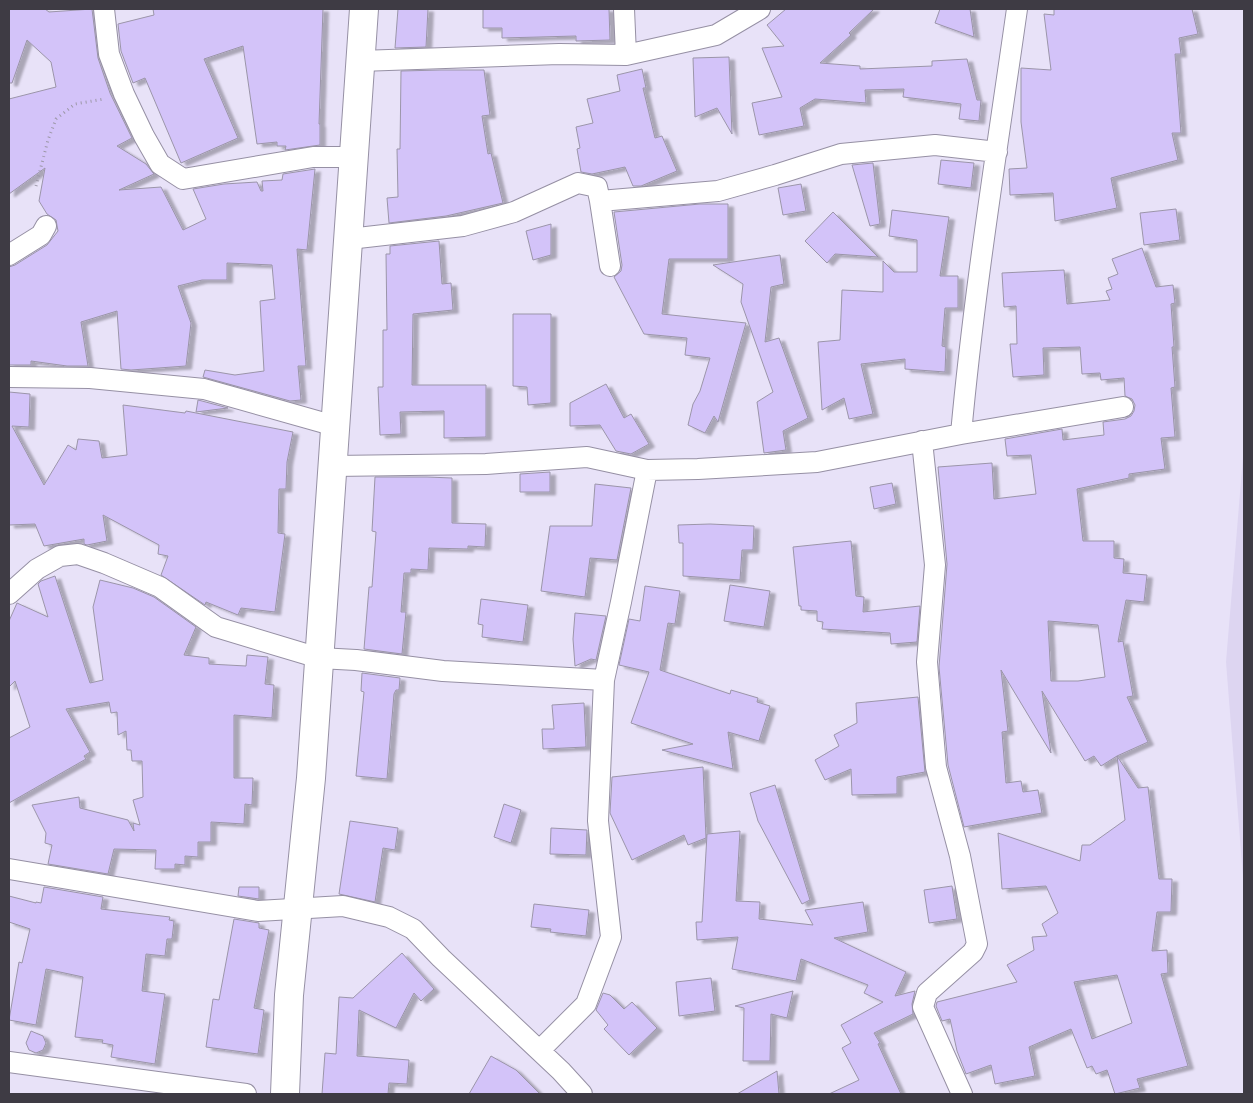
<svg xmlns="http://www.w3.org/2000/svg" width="1253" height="1103" viewBox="0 0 1253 1103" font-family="'Space Grotesk',sans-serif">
  <defs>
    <filter id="shadow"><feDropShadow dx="5.5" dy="3" stdDeviation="1" flood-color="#0004"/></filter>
  </defs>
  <rect width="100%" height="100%" fill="#e8e2f8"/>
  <path fill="#ddd5f1" d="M1244,445v445l-18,-228z"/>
  <path fill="#d3c3f9" stroke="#9b95a9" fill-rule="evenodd" filter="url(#shadow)" d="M9,9h36l4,3 43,-3 6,49 12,35 22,45 -15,8 29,18 8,10 -35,16 42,-3 22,43 23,-11 -13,-30 31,-5 33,-2 4,9h2l-1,-10 20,-1 1,-6 32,-5 -8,81 -10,-1 9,117h-8l3,34 -11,1 -87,-24 2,-7 30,5 29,-4 -4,-70 15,-2 -3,-34 -45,-2v17h-25l-24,6 13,37 -5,43 -55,4 -10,-1 -4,-58 -36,11 7,44h-21l-36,-5v4h-22v-98l6,-2 32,-20 11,-14 -2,-11 -9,-6 -8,-13 6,-33 -36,26v-95l47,-12 -5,-25 -24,-22 -15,43h-3z
    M153,9h170l-4,115h1v21l-35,5 1,-4h-9v-4l-20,2 -14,-98 -39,13 34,79 -57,25 -36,-85 -12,5 -12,-32 -3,-27 36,-9z
    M398,9h30l-2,38 -31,1z
    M483,9h126l1,31 -34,1v-5l-74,2v-10h-19z
    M786,9h88l-25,24 2,2 -31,28 40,3v3l72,-3v-5l35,-2 10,41h4l-2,21 -20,-2 2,-15 -58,-7 1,-8 -39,1 1,13 -51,-4 -15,9 4,18 -45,9 -7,-32 30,-6 -20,-49 22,-2 -17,-21z
    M940,9h30l4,28 -39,-14z
    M1054,9h138l6,25 -19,4 2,16h-6l6,79h-9l6,27 -67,18 6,30 -62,13 -2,-28 -43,2 -1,-26 18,-1 -6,-46v-54l30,2 -7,-56 10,1z
    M729,57l3,77 -15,-26 -22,9 -2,-59z
    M642,69l4,19h-3l12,50 7,-2 15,35 -36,15h-8l-8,-19 -33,7 -11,-2 -4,-23 3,-1 -4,-21 17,-4 -6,-24 33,-8 -3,-16z
    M441,70h43l6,45 -8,1 6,38 3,-1 12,50 -57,13 -57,7 -2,-25 11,-1 -1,-48h3l1,-78z
    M941,160l33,3 -3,25 -33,-4z
    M873,163l7,61 -10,2 -18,-61z
    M801,184l5,27 -23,4 -5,-27z
    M700,204h28v55h-59l-7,55 84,9 -28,99 -4,-6 -9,17 -17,-8 5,-21 7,-13 10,-33 -25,-3 2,-17 -43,-4 -30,-57 7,-6 1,-6 -8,-53z
    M1176,209l4,31 -36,5 -4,-32z
    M892,210l57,7 -9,59h18v32h-13l-3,38 4,1 -1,25 -40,-3v-10l-44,5 12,50 -24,5 -5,-21 -22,12 -4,-68 22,-2 2,-50 41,2v-31l11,11h23v-32l-28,-4z
    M833,212l45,45 -43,-3 -8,9 -22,-22z
    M551,224v31l-18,5 -7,-29z
    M439,241l3,43 9,-1 2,27 -40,4 -1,71h74v52l-42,1v-27l-44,1 1,22 -21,1 -2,-48h5v-57h4l-1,-76h4v-8z
    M1142,248l14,39 17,-2 2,18 -4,1 3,43h-2l3,40 -4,1 4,49 -14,1 4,31 -36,5v4l-52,11 6,52h31v17l10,1 -1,14 24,2 -3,27 -18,-2 -8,42 5,-1 10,55 -6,1 21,45 -31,14 -16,10 -7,-10 -9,5 -43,-70 9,62 -50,-83 7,61 -6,1 4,51 15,-2 2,11 15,-2 4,23 -78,14 -16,-62 -9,-98 8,-103 -9,-97 54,-4 2,36 42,-5 -5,-39 -24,1 -2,-17 57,-10 1,11 41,-5 -1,-13 22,-3 6,-3 3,-5 1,-6 -3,-6 -7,-3 -1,-18 -23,2 -1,-7 -18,1 -2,-27 -37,1 1,27 -31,2 -3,-33h7l-1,-38 -12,1 -2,-34 62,-3 3,34 43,-4 -4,-9 6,-2 -4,-11 10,-4 -6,-15zM1048,621l50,4 7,52 -27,4h-27z
    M780,255l4,29 -13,3 -6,55 14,-4 29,80 -25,13 3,19 -22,3 -7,-51 16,-10 -32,-90 2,-18 -30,-19z
    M513,314h38v89l-23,2 -1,-18 -14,-1z
    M606,384l18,34 7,-4 18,30 -18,10 -15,-3 -16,-26 -30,1v-23z
    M9,392l21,2 -1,33 -17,-1 32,59 24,-40 8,5 2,-11 21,2 3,17 25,-3 -4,-50 62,8 1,-2 107,21 -6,30 -1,27h-7l-1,44 7,1 -10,78 -34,-4 -3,7 -32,-13 -1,3 -44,-30 7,-19 -10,-2 1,-9 -56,-30 4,26 -20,4 -3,-1v-5l-40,7 -9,-22 -26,1z
    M198,400l4,1 26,7 -32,4z
    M550,472v20h-30v-18z
    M375,477h52l25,1v45l34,1 -1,23 -17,-1v3l-39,-1 -1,22 -17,-1v4h-7l-3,39h5l-4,42 -38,-5 5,-62h3l4,-55 -4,-1z
    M892,483l4,21 -22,5 -4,-22z
    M595,484l36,4 -14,72 -27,-2 -5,39 -44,-6 9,-65h42z
    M710,524l44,2 -1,24h-11l-2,30 -57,-4v-33h-4l-1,-18z
    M851,541l5,55 8,1 -1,15 57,-6 -3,36 -26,2 -1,-11 -68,-4 1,-7 -6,-1v-10l-16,-1v-4h-2l-6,-59z
    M55,576l35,107 13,-3 -10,-73 7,-27 33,8 21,9 42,30 -12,28 25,3v6l37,2 1,-11 21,2 -3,27 9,1 -2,33 -38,-3v63h19l-1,27 -7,-1 -1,20 -33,-2v20h-13v15l-13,-1v9l-10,-1v5h-20l1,-19 -42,-1 -6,25 -60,-10 4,-19 -7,-2 1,-10 -14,-28 47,-8 1,11 48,12 6,11 -1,-8 7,2 -7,-25 10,-3 -1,-36h-10l-1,-11h-4l-1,-19 -8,4 -1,-23 -6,1 -2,-11 -43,7 24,43 -6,4 2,3 -77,44v-65l21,-11 -15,-46 -6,6v-66l8,-18 31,14 -10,-33 3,-3z
    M730,585l40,6 -6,36 -40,-6z
    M645,586l35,5 -5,33 -7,-1 -8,47 70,24 1,-4 27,8 -1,4 13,4 -11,35 -31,-9 5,37 -71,-19 31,-6 -62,-21 18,-51 -30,-7 10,-46 11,2z
    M481,599l47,6 -5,37 -41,-5 1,-12 -5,-1z
    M575,613l31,3 -10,44 -5,-1 -16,7 -2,-27z
    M362,673l38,5 -1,12h-3l-2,4 -7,85 -31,-3 8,-84 -3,-1z
    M918,697l7,75 -28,5v17l-45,1 -1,-26 -26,11 -10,-20 24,-14 -5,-11 23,-12 -1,-20z
    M584,703l2,44 -43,2 -1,-20h12l-2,-24z
    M1117,756l21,32 10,-1 11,92h13l-1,33h-14l-5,39 15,-1 1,23 -7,1 27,92 -51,13 3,9 -25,6 -8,-24 -11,4 -4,-8 -5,2 -16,-39 -42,18 6,29 -40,8 -4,-19 -25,9 -9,-23 -7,-32 -8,2 -6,-15 1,-4 80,-20 -10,-17 27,-15 -2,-13 15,-1 -5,-12 16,-11 -12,-27 -44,3 -4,-56 82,28 2,-16h8l35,-25zM1117,975l15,48 -40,16 -18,-57z
    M703,767l3,71 -18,7 -4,-10 -52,25 -22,-47 2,-36z
    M775,785l35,115 -8,4 -44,-83 -8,-28z
    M504,804l17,6 -10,33 -17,-6z
    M350,821l48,7 -3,22 -12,-2 -8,54 -36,-8z
    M551,828l36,2 -1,25 -36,-1z
    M740,831l-4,70 24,1 -1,17 54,6 -8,-15 58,-8 5,30 -34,6 72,34 -11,24 20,-5 -3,13 1,10 -39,19 6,10 -2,1 23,50h-72l30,-14 -17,-32 9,-5 -10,-18 42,-23 -19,-9 4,-8 -67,-26 -5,22 -64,-12 6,-32 -41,3 -1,-18h6l5,-88z
    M952,886l5,33 -28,4 -5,-33z
    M44,887l59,10 -2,12 69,8 -1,3 5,1 -2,18h-5l-2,17 -19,-2 -4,37 23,3 -10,70 -44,-7 2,-12 -11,-2 1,-3 -28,-3 8,-60 -37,-8 -10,56 -27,-5 10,-58 3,1 8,-34 -21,-7v-26l27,7v-1l5,1z
    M239,887h20v12l-21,-3z
    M534,904l55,6 -3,26 -36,-4 1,-3 -20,-2z
    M234,919l25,4v5l10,2 -15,78 10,2 -6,44 -52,-7 7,-48 6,1z
    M402,953l32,36 -13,12 -7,-8 -18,35 -37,-18 -2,46 52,4 -2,24 -18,-1 -1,11h-66l3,-41 11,1 3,-57 14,1z
    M711,978l4,33 -36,5 -3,-34z
    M793,991l-6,27 -16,-4 -1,47h-27l1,-53 -9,-2z
    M603,993l7,2 14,14 8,-7 25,26 -28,27 -25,-26 4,-4 -12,-15z
    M31,1031l12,5 3,7 -3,7 -7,3 -7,-3 -3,-7z
    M491,1056l25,14 24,24h-71z
    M777,1071l2,23h-42z"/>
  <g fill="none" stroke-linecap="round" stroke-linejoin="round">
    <defs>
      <path id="street" d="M104,9l5,45 15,40 20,42 16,28 23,15 130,-22h41
        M624,9l2,46
        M360,61l199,-7 67,1 90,-20 44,-26
        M600,201l10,65
        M349,239l114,-13 51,-14 64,-29 19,4 3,14 118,-10 57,-16 66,-21 94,-9 62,7
        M9,255l32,-20 5,-9
        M9,377l81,1 114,11 131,37
        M961,434c13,-143 36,-284 56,-425
        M922,441l13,124 -8,97 9,105 24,89 17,88 -4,8 -46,41 -4,14 39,87
        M333,466l153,-2 101,-7 60,13 51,-1 119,-7 144,-28 162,-27
        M9,594l28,-25 23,-13 18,-2 26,9 56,24 56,40 103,31 37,2 87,11 161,9
        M9,869l249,42 85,-5 46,11 24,12 28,29 120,113 21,23
        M540,1050l46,-46 25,-67 -13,-116 6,-141 17,-78 26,-132
        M9,1062l237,32"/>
      <path id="secondary" d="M285,1094l4,-99 22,-217 53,-769"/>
    </defs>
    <use href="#street" stroke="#9690a4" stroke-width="22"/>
    <use href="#secondary" stroke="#9690a4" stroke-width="30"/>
    <path stroke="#9d98a8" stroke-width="3" stroke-dasharray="1 4" stroke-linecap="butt" d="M36,186l12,-46 8,-21 19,-15 29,-5"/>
    <use href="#street" stroke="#fff" stroke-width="20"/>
    <use href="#secondary" stroke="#fff" stroke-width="28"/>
  </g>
  <rect width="1253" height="1103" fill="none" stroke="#3e3b44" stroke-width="20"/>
</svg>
